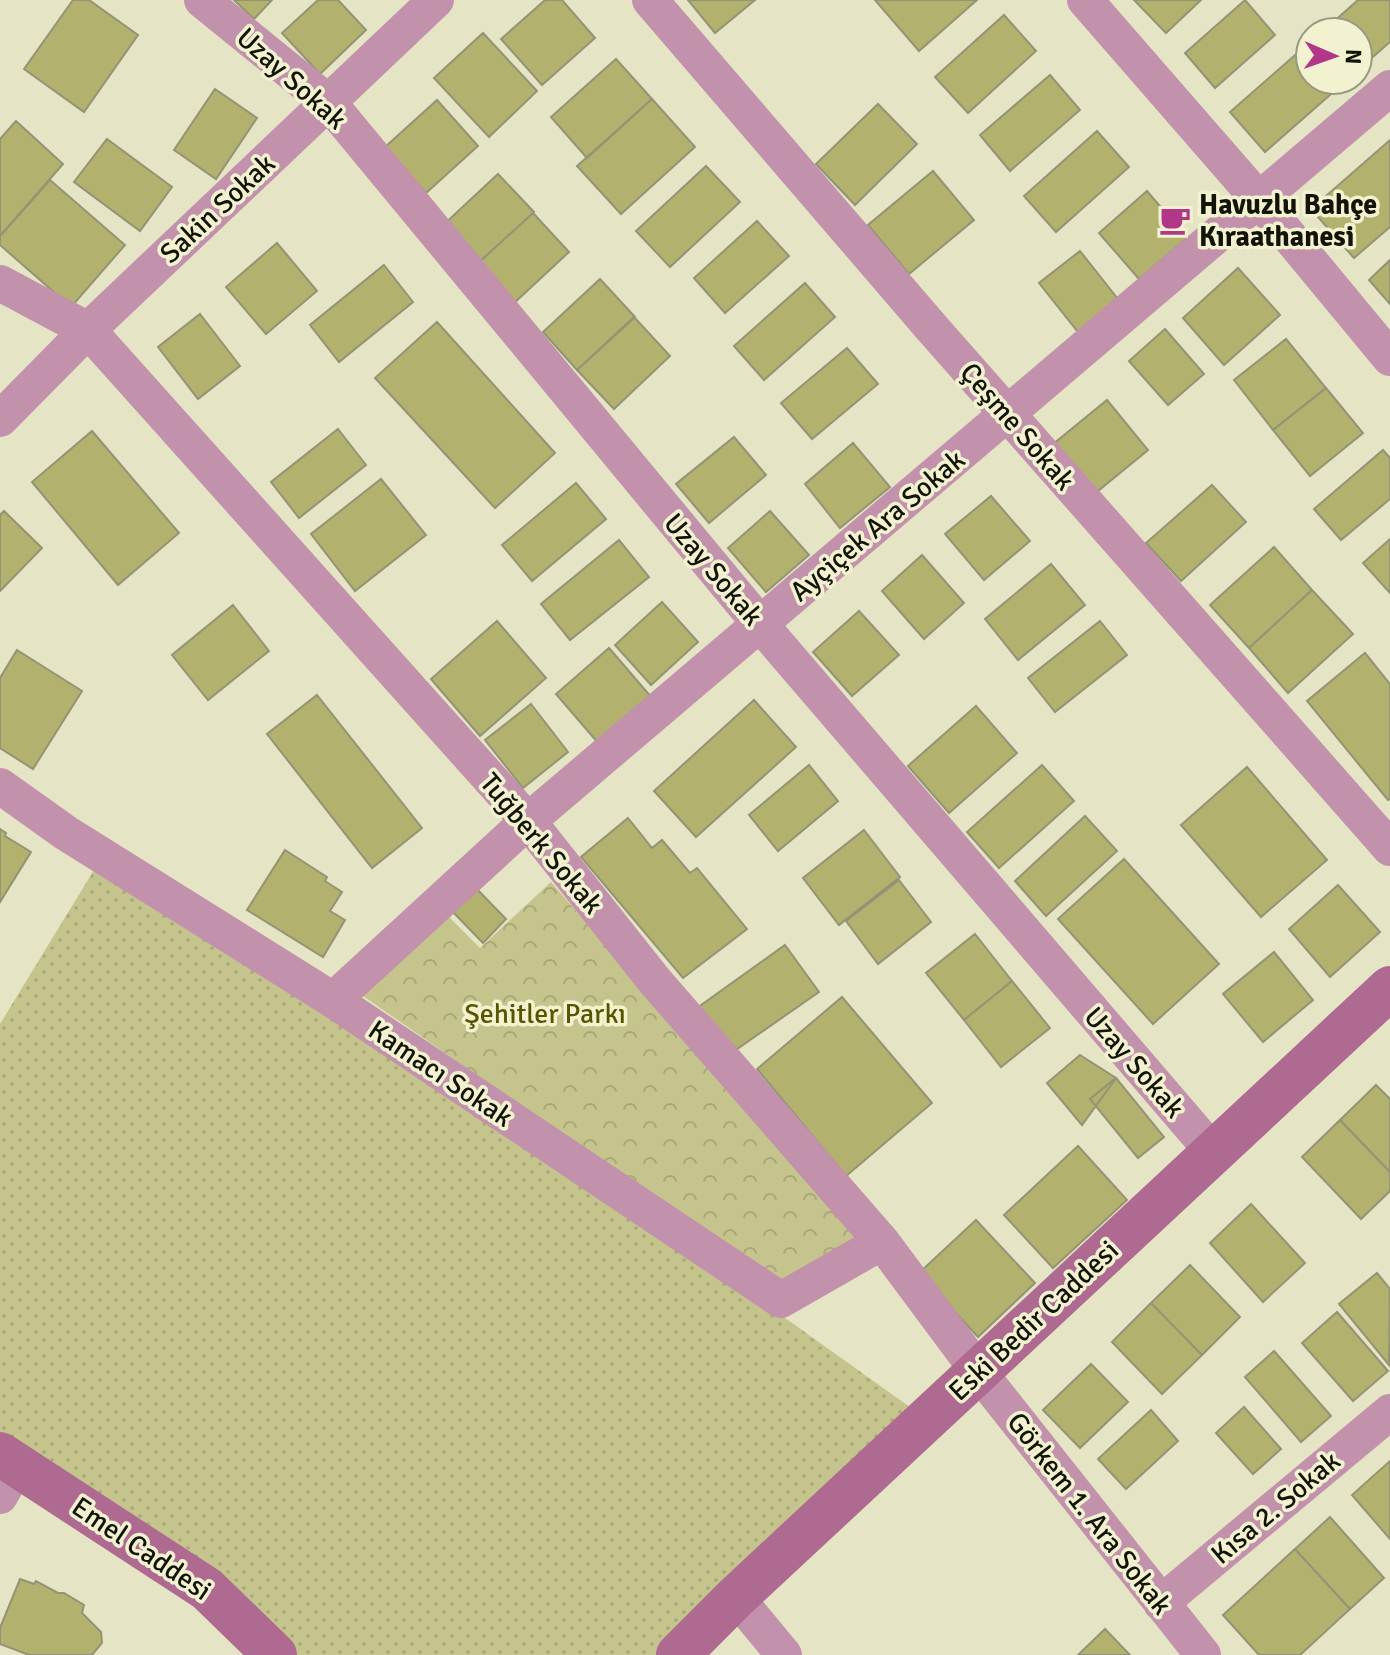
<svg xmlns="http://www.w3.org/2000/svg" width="1390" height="1655" viewBox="0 0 1390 1655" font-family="Signika,sans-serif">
  <defs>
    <pattern id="grass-dots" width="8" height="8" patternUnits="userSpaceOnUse" patternTransform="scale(2)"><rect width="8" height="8" fill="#c6c48d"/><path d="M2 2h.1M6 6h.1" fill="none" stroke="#a9a878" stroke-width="1.8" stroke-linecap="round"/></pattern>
    <pattern id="forest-crowns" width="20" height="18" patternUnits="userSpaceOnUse" patternTransform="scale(2)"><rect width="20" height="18" fill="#c6c48d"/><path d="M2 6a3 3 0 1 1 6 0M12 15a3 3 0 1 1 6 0" fill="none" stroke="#a9a878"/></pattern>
  </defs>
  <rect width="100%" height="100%" fill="#e5e4c4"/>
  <path fill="url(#grass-dots)" d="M94,870l491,305 329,235 -247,245h-377l-290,-200v-431z"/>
  <path fill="url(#forest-crowns)" d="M551,882l311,359 -82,45 -417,-290 85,-80 32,32z"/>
  <path fill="#b3b16e" stroke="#949375" stroke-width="2" d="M73,0h16l49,35 -54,77 -60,-43z
    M234,0h38l-18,19z
    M318,0h20l28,30 -46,44 -38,-41z
    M545,0h17l33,38 -53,47 -41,-46z
    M688,0h67l-40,33z
    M875,0h102l-58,51z
    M1134,0h67l-35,33z
    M1245,0l30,35 -60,53 -30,-35z
    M1358,0h32v42l-32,28v-38h-36z
    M1004,15l32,36 -68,62 -33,-36z
    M483,33l54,58 -48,46 -55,-59z
    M1310,42v38h37l-82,72 -35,-40z
    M616,59l36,40 -65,59 -36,-41z
    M1050,75l30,35 -70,61 -30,-36z
    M215,89l42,29 -41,61 -42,-29z
    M652,99l43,48 -74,67 -44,-48z
    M437,100l41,46 -52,47 -41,-46z
    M878,104l39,40 -62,61 -39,-41z
    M16,121l47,43 -63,72v-97z
    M1097,131l32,36 -73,65 -32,-36z
    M107,139l65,48 -32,44 -66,-49z
    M1390,140v87l-36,31 -43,-49z
    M706,166l34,36 -70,65 -34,-36z
    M933,171l41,49 -65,54 -41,-49z
    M498,174l36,38 -58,53 -35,-38z
    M50,180l75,65 -54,62 -71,-62v-9z
    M1147,191l40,47 -48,41 -40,-46z
    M533,213l36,39 -56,52 -37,-39z
    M757,221l32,35 -64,57 -31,-35z
    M277,243l40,48 -51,43 -40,-47z
    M1080,251l38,48 -40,33 -39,-49z
    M1390,260v44l-21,-24z
    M384,265l29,37 -74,60 -29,-37z
    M1238,268l42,47 -56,50 -41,-47z
    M600,279l35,38 -58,53 -34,-38z
    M805,283l30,34 -71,63 -30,-34z
    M200,314l40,52 -42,33 -40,-52z
    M634,317l36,39 -56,53 -37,-39z
    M437,322l118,131 -60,55 -120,-130z
    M1165,329l39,45 -36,31 -39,-44z
    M1286,339l40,49 -53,42 -39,-50z
    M847,348l31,36 -66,55 -31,-36z
    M1326,388l37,45 -53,43 -37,-46z
    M1107,400l41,50 -55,45 -41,-50z
    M338,429l28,36 -67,53 -28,-36z
    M92,431l87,102 -61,52 -86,-103z
    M734,437l32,38 -57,48 -33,-39z
    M853,443l37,44 -50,41 -35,-44z
    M1383,450l7,8v41l-49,41 -27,-31z
    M381,479l45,56 -71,56 -44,-57z
    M576,483l30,36 -74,62 -30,-36z
    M1212,485l34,37 -65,59 -35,-38z
    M991,496l39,45 -46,39 -39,-46z
    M4,511l38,37 -42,43v-76z
    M770,511l39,44 -43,37 -38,-44z
    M1390,539v54l-27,-30z
    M619,540l30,37 -79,63 -29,-36z
    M1274,547l38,43 -63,58 -39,-43z
    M922,555l42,48 -40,36 -42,-48z
    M1051,564l34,41 -67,55 -33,-41z
    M1312,590l41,44 -65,59 -39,-45z
    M662,602l36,40 -47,43 -36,-40z
    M233,605l36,46 -61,49 -36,-45z
    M859,611l40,44 -47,41 -39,-44z
    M497,621l49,57 -66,58 -49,-57z
    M1100,621l27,34 -72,57 -27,-34z
    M609,648l43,50 -53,46 -43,-50z
    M17,650l65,41 -49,78 -33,-21v-70z
    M1365,653l25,31v114l-2,2 -81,-99z
    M317,695l105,133 -50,40 -105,-134z
    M754,700l42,47 -100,90 -42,-46z
    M531,704l37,48 -45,36 -38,-48z
    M976,706l41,47 -68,60 -41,-47z
    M809,765l29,36 -60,50 -29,-36z
    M1042,765l32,36 -75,67 -32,-36z
    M1247,767l80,93 -66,57 -80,-92z
    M1085,816l32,35 -71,65 -31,-35z
    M628,818l24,30 10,-8 28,33 7,-5 50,61 -64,49 -102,-121z
    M0,829l6,4 -1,3 26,16 -31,50z
    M864,830l36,47 -61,48 -36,-47z
    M285,850l42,27 -2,4 17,11 -12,19 15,9 -22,37 -76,-47z
    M1124,859l95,105 -66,60 -95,-105z
    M899,880l32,42 -53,42 -32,-43z
    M1338,885l42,47 -50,45 -41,-48z
    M474,886l32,33 -23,24 -33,-34z
    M975,934l37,47 -48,39 -38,-47z
    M785,945l34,47 -89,62 -33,-46z
    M1274,952l39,48 -50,42 -40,-48z
    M1012,981l38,47 -49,39 -37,-47z
    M842,997l90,106 -86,73 -89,-107z
    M1080,1055l36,23 -34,47 -35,-42z
    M1116,1078l48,59 -26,21 -48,-59z
    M1376,1085l14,14v73l-50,-52z
    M1340,1120l50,52v19l-29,28 -59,-62z
    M1078,1146l49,54 -74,68 -49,-53z
    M1251,1204l54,59 -42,39 -53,-59z
    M976,1220l59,63 -57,54 -59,-64z
    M1190,1265l50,52 -38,38 -51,-52z
    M1377,1273l13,16 -1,76 -50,-61z
    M1151,1303l51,52 -40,39 -50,-52z
    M1337,1312l51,59 -35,30 -51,-58z
    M1274,1351l57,65 -30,26 -56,-65z
    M1091,1364l37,38 -48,46 -37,-38z
    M1244,1407l37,42 -28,25 -37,-41z
    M1151,1410l27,31 -52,48 -28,-30z
    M1390,1461v78l-38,-44z
    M1330,1517l54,61 -34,31 -55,-60z
    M1295,1549l55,60 -50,46h-41l-36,-40z
    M20,1579l14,5 2,-3 22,12h6l20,12 -2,8 19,19 1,11 -10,12h-63l-29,-11v-16z
    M1105,1629l25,26h-52z"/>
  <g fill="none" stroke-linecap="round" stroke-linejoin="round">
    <path stroke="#c292ac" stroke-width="36" d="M202,0l127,103 431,521 453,528
      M650,0l281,327 459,521
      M1085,0l175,201 130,157
      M0,283l88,47 440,491 126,159 228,262 96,129 225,284
      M0,419l88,-89 348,-330
      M0,786l66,47 267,167 448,300 101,-58
      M333,1000l195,-179 862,-733
      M0,1496l18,-32
      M736,1597l48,58
      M1161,1603l229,-191"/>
    <path stroke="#af6a92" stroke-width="44" d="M0,1454l207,135 68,66
      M678,1655l58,-58 654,-609"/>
  </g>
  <defs>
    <symbol id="cafe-bare" viewBox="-9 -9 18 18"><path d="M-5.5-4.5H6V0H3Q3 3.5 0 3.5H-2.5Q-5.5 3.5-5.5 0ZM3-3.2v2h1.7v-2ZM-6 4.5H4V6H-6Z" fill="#b33788" stroke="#f2f2d1" stroke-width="2.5" paint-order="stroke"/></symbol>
  </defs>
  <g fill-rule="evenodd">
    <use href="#cafe-bare" x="1153" y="198" width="44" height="44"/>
  </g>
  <g text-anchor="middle" stroke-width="7" stroke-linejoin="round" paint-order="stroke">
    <g font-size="28" fill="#131308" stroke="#f2f2d1">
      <text transform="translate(292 78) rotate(42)" y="10">Uzay Sokak</text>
      <text transform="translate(217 208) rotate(-43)" y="10">Sakin Sokak</text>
      <text transform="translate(1018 426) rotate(49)" y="10">Çeşme Sokak</text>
      <text transform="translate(877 525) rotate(-40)" y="10">Ayçiçek Ara Sokak</text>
      <text transform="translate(714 569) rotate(50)" y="10">Uzay Sokak</text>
      <text transform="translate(542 843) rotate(50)" y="10">Tuğberk Sokak</text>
      <text transform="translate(1135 1062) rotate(49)" y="10">Uzay Sokak</text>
      <text transform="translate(441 1073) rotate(34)" y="10">Kamacı Sokak</text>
      <text transform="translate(1033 1320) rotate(-43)" y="10">Eski Bedir Caddesi</text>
      <text transform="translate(1275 1507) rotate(-40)" y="10">Kısa 2. Sokak</text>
      <text transform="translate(1090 1513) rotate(52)" y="10">Görkem 1. Ara Sokak</text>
      <text transform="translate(142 1548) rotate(34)" y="10">Emel Caddesi</text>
    </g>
    <g font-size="28" font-weight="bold" fill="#131308" stroke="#f2f2d1" text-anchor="start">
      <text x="1199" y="214">Havuzlu Bahçe<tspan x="1199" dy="32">Kıraathanesi</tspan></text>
    </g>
    <g font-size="28" fill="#585400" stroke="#f2f2d1">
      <text x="545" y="1023">Şehitler Parkı</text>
    </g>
  </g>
  <g transform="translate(1334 56) rotate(92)"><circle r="38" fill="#f2f2d1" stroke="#999981" stroke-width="2"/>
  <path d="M0-6L14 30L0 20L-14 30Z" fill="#b33788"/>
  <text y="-12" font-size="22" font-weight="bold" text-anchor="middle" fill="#131308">N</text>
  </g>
</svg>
